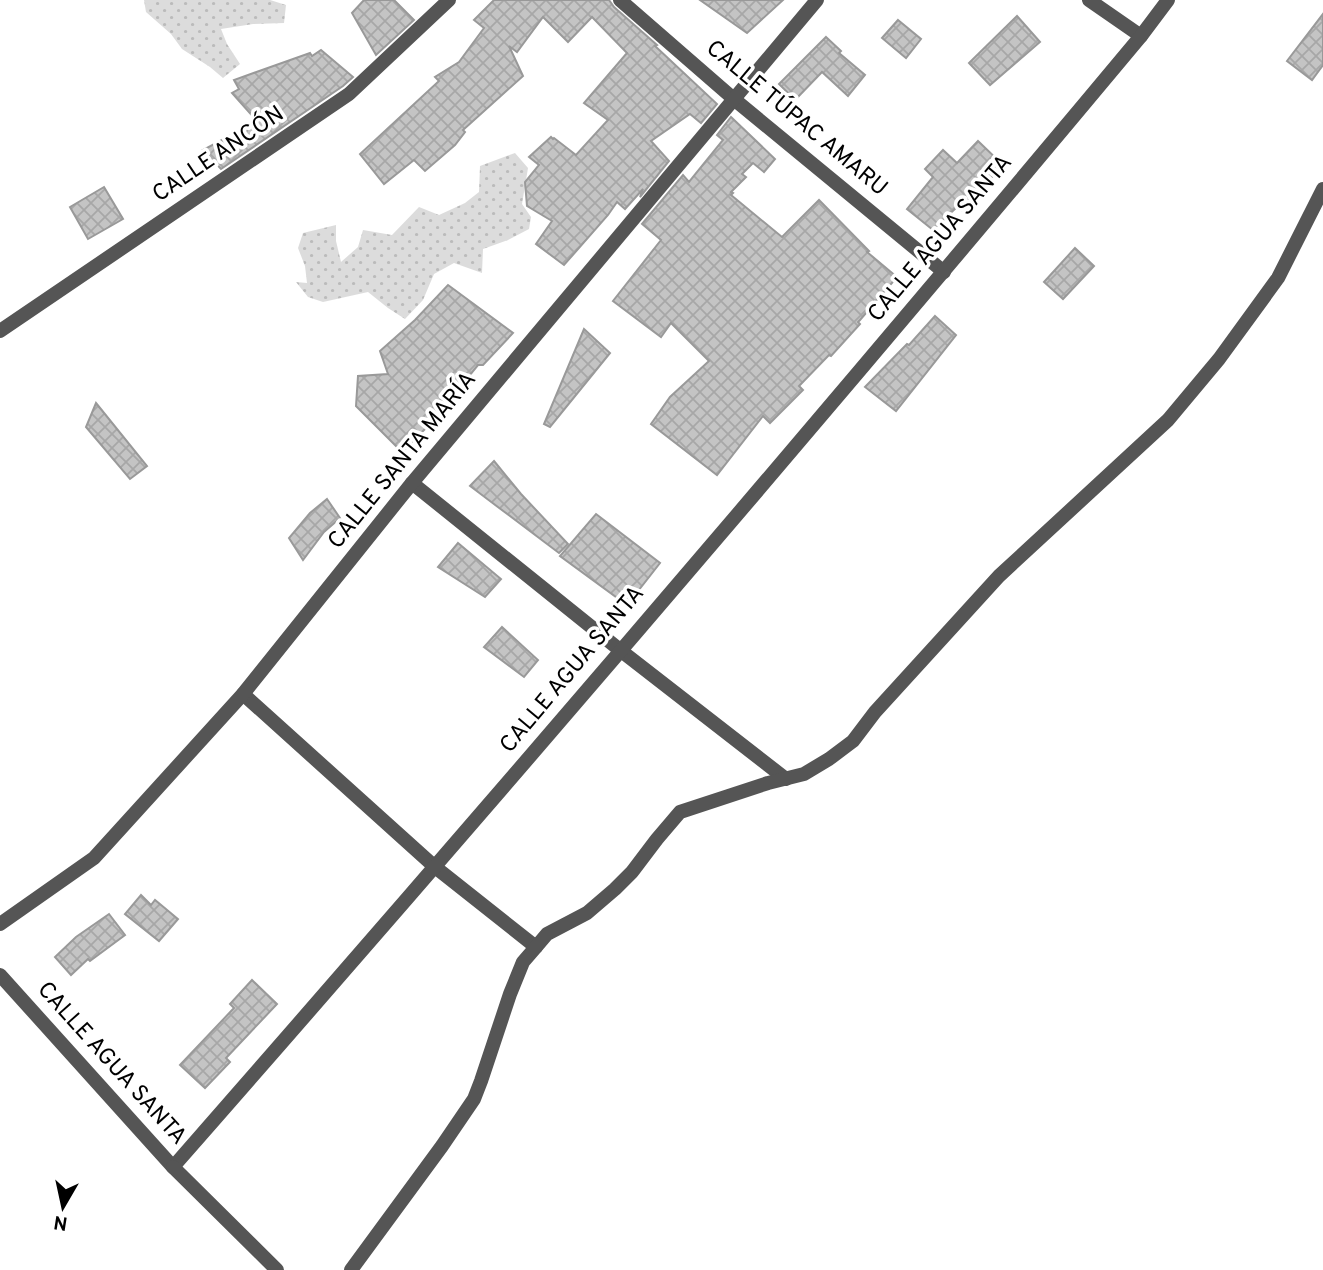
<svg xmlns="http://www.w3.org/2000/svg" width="1323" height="1270" viewBox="0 0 1323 1270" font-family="Overpass,sans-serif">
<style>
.grass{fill:url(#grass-dots)}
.building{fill:url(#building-cross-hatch);stroke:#999;stroke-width:2}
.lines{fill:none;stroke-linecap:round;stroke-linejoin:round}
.street{stroke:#555;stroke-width:14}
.labels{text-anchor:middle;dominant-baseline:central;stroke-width:7;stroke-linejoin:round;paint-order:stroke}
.street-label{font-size:23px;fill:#000;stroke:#fff}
</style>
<defs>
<pattern id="grass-dots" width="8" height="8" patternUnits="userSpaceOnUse" patternTransform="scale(1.75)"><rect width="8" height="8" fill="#dcdcdc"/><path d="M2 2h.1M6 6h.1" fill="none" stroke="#bbb" stroke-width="1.8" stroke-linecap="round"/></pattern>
<pattern id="building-cross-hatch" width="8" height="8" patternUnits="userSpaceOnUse" patternTransform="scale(1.75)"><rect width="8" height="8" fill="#c4c4c4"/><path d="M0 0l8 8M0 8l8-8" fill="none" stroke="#a7a7a7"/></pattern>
</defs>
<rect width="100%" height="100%" fill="#fff"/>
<g class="grass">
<polygon points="144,0 270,0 286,5 284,23 253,24 221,29 227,44 240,64 223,78 210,67 182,49 171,34 146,12"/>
<polygon points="515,153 528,168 522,204 531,217 529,229 508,240 483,249 482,273 454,263 434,274 423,300 405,319 388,308 368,292 323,302 308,297 296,282 307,283 305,266 298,248 303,233 336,225 336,241 341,262 358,247 363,230 392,235 419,207 439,215 465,203 479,192 480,166"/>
</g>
<g class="building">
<polygon points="364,0 394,0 414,20 376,55 352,13"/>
<polygon points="494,0 609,0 614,7 657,45 655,46 717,104 701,123 690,114 651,141 669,161 640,197 643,189 625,209 617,202 608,215 564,265 536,244 552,221 527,206 525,182 539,165 529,157 551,137 553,139 554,138 576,155 608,120 584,103 627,53 592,17 568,42 543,17 517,52 509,46 523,76 463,130 465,132 455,145 425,171 414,160 384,184 360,154 439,81 435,77 459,62 484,28 474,20"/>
<polygon points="700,0 783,0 747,33"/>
<polygon points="1323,14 1323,65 1312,80 1287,61"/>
<polygon points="1017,16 1040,42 990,85 969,63"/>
<polygon points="898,20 921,39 906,58 882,38"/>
<polygon points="826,37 841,51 839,53 865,75 848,96 822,72 795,100 779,84"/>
<polygon points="321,50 353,77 343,86 221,169 203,150 257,121 232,93 239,89 234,80 310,53 312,56"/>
<polygon points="731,117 775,159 764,172 753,163 742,174 746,177 731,192 733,193 731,195 782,237 819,200 869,251 867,252 897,277 860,320 858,322 860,324 831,356 829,355 799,386 803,390 770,423 763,416 717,475 651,424 670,397 709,361 671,323 661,337 613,301 661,240 642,224 683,175 689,182 723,140 717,135"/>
<polygon points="978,141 1003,165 962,210 958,206 933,230 907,209 933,177 925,169 943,150 957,163"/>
<polygon points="104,187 123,219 88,239 70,207"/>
<polygon points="1075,248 1094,266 1063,299 1044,282"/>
<polygon points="448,285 513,333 483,365 478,365 430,424 402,452 356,406 358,376 388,374 380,351 415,320"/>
<polygon points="935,316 956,335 896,411 865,387 907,344 909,345"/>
<polygon points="584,329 610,353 550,427 544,424"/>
<polygon points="96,403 147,466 130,479 86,427"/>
<polygon points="494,461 521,494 568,544 559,553 470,486"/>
<polygon points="327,499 340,518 324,532 303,560 289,538 310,513"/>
<polygon points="596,514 660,563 627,605 560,556"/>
<polygon points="458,543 501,579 485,597 438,567"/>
<polygon points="502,627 538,660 524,677 484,647"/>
<polygon points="141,895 151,905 155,900 178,919 159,941 125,914"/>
<polygon points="109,914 125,935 90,961 88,959 71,975 55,957 76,937"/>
<polygon points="252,980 277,1004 226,1058 230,1062 205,1088 180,1065 234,1008 230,1004"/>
</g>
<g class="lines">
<g class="street">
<polyline points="620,0 735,100 944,272"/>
<polyline points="1089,0 1141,36"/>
<polyline points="0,331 349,94 449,0"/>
<polyline points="412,483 620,650 786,779"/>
<polyline points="243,694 435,867 536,947"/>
<polyline points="0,924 94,858 243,694 412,483 817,0"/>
<path d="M 0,975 L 173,1167 C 500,794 823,417 1141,36 L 1168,0"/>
<polyline points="173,1167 277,1270"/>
<polyline points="351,1270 442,1146 474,1099 481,1081 510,994 523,962 536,947 547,934 587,913 615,889 632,872 657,839 680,812 768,783 804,774 829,759 853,741 875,712 999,576 1168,420 1219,359 1278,278 1323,189"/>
</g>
</g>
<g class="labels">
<g class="street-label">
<text transform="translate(796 119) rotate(40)">CALLE TÚPAC AMARU</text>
<text transform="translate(219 155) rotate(-34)">CALLE ANCÓN</text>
<text transform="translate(941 239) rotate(-50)">CALLE AGUA SANTA</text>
<text transform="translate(403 461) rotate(-51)">CALLE SANTA MARÍA</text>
<text transform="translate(573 670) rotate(-50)">CALLE AGUA SANTA</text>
<text transform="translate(111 1064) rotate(48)">CALLE AGUA SANTA</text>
</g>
</g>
<g transform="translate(63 1207) rotate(189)" stroke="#ffffff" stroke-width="5" paint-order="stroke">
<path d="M0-5L12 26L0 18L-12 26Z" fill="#000000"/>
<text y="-10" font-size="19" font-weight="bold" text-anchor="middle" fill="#000000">N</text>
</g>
</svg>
